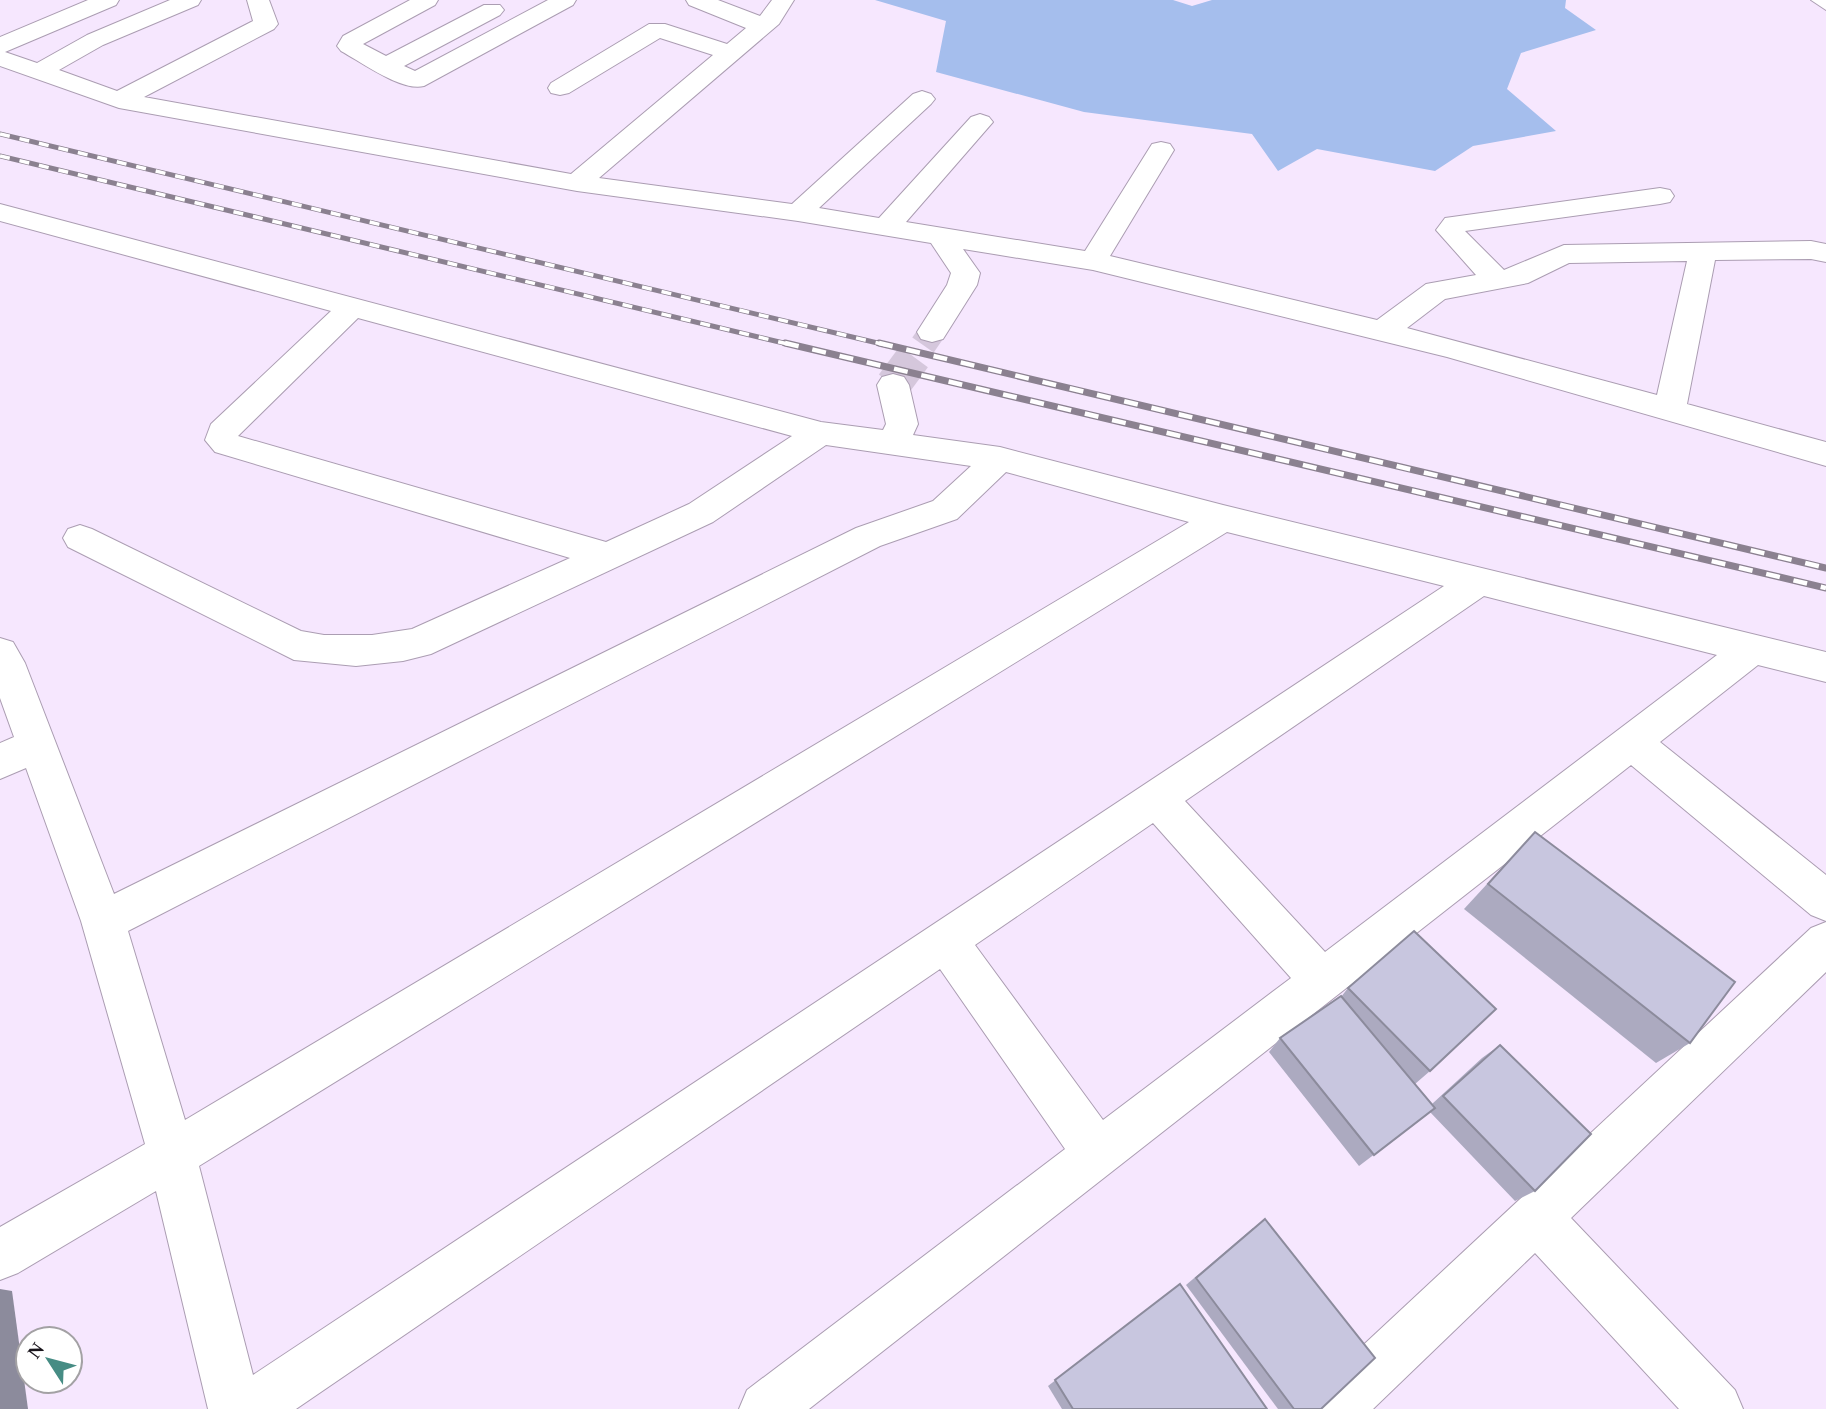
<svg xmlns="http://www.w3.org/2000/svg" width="1826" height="1409" viewBox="0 0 1826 1409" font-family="'Times New Roman',serif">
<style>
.water{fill:#a5beed}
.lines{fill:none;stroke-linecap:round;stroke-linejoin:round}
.minor-tunnel-far1{stroke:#d5c7dc;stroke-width:26;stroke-dasharray:26 13;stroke-linecap:butt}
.minor-tunnel{stroke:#d5c7dc;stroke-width:35;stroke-dasharray:35 18;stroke-linecap:butt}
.service-casing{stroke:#ab9db2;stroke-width:2}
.minor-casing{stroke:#ab9db2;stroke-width:2}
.service{fill:#fff;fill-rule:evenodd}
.minor{fill:#fff;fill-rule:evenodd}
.rail-far1-casing{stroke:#8b8190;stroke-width:5}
.rail-casing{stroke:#8b8190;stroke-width:7}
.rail-far1{stroke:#fff;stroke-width:3.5;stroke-dasharray:10;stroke-linecap:butt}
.rail{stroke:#fff;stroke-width:4.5;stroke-dasharray:14;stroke-linecap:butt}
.wall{fill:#acaac0}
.shaded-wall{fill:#8c8b9c}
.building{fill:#c8c6df;stroke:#8c8b9c;stroke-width:2}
</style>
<rect width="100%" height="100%" fill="#f6e7fe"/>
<polygon class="water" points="875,0 1173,0 1192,6 1212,0 1566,0 1565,8 1596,30 1521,53 1507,89 1556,131 1473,146 1435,171 1317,149 1278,171 1252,134 1084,112 936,72 946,21"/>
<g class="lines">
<polyline class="minor-tunnel-far1" points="923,345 932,332"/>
<polyline class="minor-tunnel" points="893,385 924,343"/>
<g class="service-casing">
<polygon id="service" points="1811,0 1826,0 1826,10"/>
</g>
<g class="minor-casing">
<g id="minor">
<path d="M 88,0 L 119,0 L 116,5 L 5,52 L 37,63 L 87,35 L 170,0 L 201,0 L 198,5 L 103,45 L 59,70 L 117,91 L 253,21 L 247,0 L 269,0 L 278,24 L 274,29 L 144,97 L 571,174 L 713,55 L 660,38 L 569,93 L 560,95 L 551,93 L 548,88 L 551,83 L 649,24 L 665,24 L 727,44 L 746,28 L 689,5 L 686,0 L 718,0 L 760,16 L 772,0 L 794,0 L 779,24 L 599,178 L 792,204 L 913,94 L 922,91 L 931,94 L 935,99 L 931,104 L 819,208 L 879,218 L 971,117 L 980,114 L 989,117 L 993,122 L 906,222 L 1085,251 L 1152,144 L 1161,142 L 1170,144 L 1174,150 L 1110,256 L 1377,320 L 1426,284 L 1476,275 L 1436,230 L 1445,218 L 1660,188 L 1670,190 L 1674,196 L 1670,202 L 1660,204 L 1465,231 L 1504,270 L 1564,245 L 1811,241 L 1826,244 L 1826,262 L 1811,259 L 1715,260 L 1687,404 L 1826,442 L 1826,466 L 1447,357 L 1093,270 L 963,249 L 980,273 L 977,285 L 943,339 L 932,342 L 921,339 L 917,332 L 947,285 L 951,273 L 931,243 L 798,221 L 577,191 L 119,108 L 0,66 L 0,37 ZM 1687,261 L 1657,395 L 1407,328 L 1445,299 L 1528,283 L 1569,263 Z"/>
<path d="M 410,0 L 438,0 L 435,5 L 363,44 L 386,56 L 484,5 L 500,5 L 504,10 L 500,15 L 404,66 L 415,71 L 548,0 L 576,0 L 573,5 L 424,86 C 402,92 361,62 341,51 L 337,46 L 343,36 Z"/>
<path d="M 0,204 L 821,422 L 883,430 L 886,424 L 877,385 L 882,377 L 893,374 L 904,377 L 909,385 L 918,424 L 913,435 L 1000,447 L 1223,505 L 1826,652 L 1826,682 L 1758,665 L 1660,742 L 1826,875 L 1826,921 L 1811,915 L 1631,765 L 809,1409 L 739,1409 L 747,1390 L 1065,1149 L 940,969 L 296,1409 L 208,1409 L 156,1191 L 18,1273 L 0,1280 L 0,1227 L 145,1144 L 81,921 L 26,768 L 0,779 L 0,743 L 14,737 L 0,698 L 0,638 L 13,642 L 25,663 L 114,894 L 856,528 L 933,501 L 971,466 L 826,445 L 713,522 L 431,654 L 403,661 L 356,666 L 294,660 L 68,547 L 63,538 L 68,529 L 80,525 L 92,529 L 301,631 L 324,635 L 372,635 L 412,629 L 570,558 L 215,452 L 205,440 L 211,424 L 331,311 L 0,221 ZM 358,318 L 792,436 L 689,504 L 606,542 L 238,436 ZM 1006,472 L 1189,522 L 185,1120 L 128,931 L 880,546 L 957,519 ZM 1227,532 L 1444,586 L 253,1375 L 199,1166 ZM 1484,596 L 1717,655 L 1325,952 L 1185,801 ZM 1153,823 L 1291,978 L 1103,1120 L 975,945 Z"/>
<polygon points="1826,922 1826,972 1571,1218 1735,1390 1743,1409 1679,1409 1535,1253 1373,1409 1307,1409 1315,1390 1811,928"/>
</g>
</g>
<use href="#service" class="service"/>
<use href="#minor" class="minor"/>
<g class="rail-far1-casing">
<g id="rail-far1">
<polyline points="0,134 886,345"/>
<polyline points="0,156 792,345"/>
</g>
</g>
<g class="rail-casing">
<g id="rail">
<polyline points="785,343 1826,588"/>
<polyline points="879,343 1826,568"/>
</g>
</g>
<use href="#rail-far1" class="rail-far1"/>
<use href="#rail" class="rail"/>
</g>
<g class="wall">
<polygon points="1535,832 1690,1043 1656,1063 1464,909"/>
<polygon points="1348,988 1430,1071 1415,1084 1432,1104 1482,1058 1500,1045 1535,1191 1515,1201 1430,1112 1359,1166 1269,1052 1280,1038 1341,997"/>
<polygon points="1253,1228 1321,1409 1278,1409 1186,1285"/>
<polygon points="1180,1284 1267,1409 1062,1409 1048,1386"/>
</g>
<polygon class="shaded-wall" points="0,1289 12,1291 28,1409 0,1409"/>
<g class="building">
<polygon points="1535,832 1735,982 1690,1043 1488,884"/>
<polygon points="1414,931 1496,1009 1430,1071 1348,988"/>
<polygon points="1341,996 1435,1108 1374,1155 1280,1038"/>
<polygon points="1500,1045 1591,1134 1535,1191 1443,1096"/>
<polygon points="1265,1219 1375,1358 1321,1409 1294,1409 1196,1278"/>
<polygon points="1180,1284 1267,1409 1073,1409 1055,1380"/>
</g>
<g transform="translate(49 1360) rotate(306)"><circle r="33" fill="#ffffff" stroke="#a3a1a4" stroke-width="2"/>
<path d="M0-5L12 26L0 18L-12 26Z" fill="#468c84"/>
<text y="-10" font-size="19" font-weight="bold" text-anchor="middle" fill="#19141b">N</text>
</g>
</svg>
